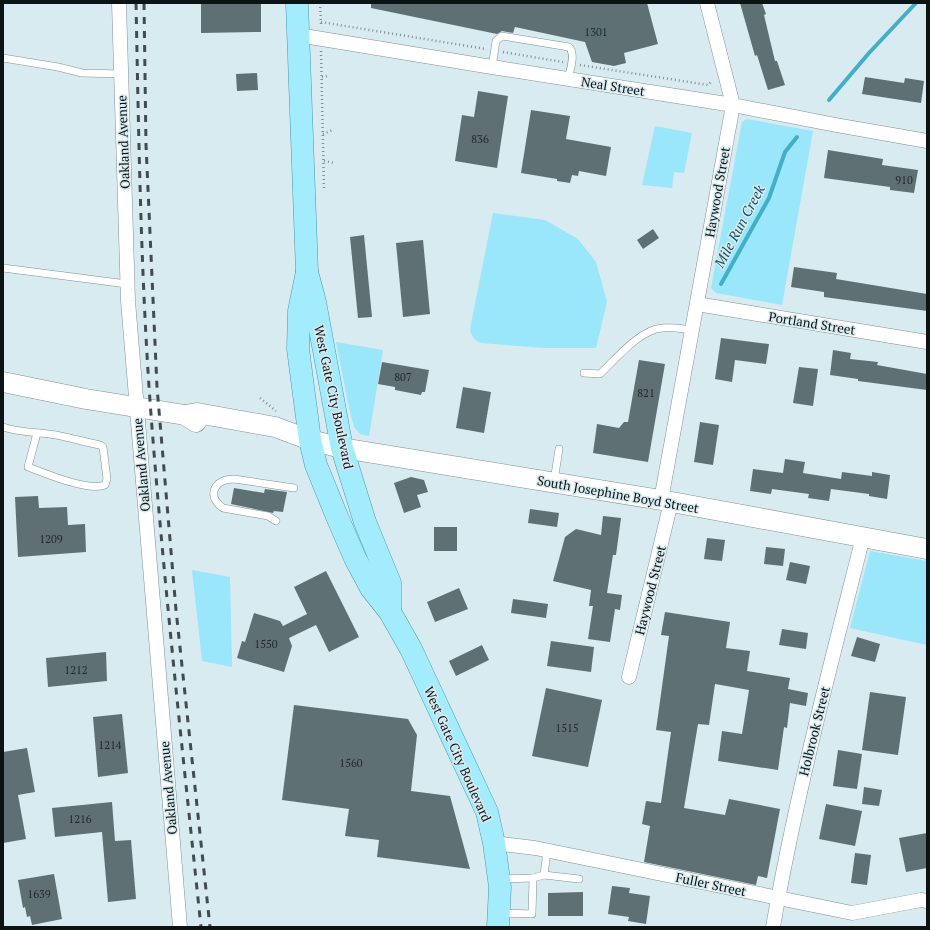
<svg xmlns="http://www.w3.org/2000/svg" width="930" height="930" viewBox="0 0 930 930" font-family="'PT Serif',serif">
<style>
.green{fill:#9ae6fa}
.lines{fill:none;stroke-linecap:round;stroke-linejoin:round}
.stream{stroke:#42aec8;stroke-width:4}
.building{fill:#5f7075}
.service-casing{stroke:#7e9096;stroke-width:8}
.minor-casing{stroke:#7e9096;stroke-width:15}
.secondary-casing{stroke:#7e9096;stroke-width:21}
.primary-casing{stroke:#4698ac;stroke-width:23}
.path{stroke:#818f93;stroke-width:2.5;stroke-dasharray:1 3;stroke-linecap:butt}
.service{stroke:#fff;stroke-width:7}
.minor{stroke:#fff;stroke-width:14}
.secondary{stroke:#fff;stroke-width:20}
.primary{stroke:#a3ecfe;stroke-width:22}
.rail{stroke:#424c50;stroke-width:3;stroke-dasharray:7 7;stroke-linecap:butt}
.labels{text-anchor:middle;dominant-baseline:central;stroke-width:3;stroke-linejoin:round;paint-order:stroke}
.number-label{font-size:11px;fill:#212a2d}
.street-label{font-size:13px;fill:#0c1315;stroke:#d8ebf1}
.water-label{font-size:14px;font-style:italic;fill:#15515f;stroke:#d8ebf1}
</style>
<rect width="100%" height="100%" fill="#d8ebf1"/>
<g class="green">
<polygon points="747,119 813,131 782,305 716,293 711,288 742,122"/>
<polygon points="655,126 692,133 684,173 674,172 672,188 642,185"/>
<path d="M 493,213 L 545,220 L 578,239 L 596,262 L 607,302 L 596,348 L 544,348 L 481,343 C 475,341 471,336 470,329 Z"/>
<polygon points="336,342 383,350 369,436 360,434 354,427 349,408"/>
<polygon points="870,551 927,561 927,645 850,628"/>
<polygon points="192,570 230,577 232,667 202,661"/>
</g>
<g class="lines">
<g class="stream">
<polyline points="829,100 869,53 916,3"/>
<polyline points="721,284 769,198 785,152 797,137"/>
</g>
</g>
<g class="building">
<polygon points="201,3 261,3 261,32 201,33"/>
<polygon points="371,3 647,3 658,44 624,53 626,63 614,66 592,62 585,42 515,27 513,33 502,31 497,34 371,8"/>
<polygon points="740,3 762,3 766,14 764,15 775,61 777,61 785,85 768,90 757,55 755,56"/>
<polygon points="257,73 258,90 237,91 236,74"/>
<polygon points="865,77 904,83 905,78 924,81 921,103 862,94"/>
<polygon points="478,91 508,96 497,168 455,161 462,115 474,117"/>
<polygon points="531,110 570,116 566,139 611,147 606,176 579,171 578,176 572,175 570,183 557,181 557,179 521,173"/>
<polygon points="828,150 883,159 882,165 918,170 914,193 890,190 890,187 824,178"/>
<polygon points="653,229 659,238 643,249 637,240"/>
<polygon points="364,235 372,317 358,318 350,237"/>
<polygon points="423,240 430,314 403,317 396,243"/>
<polygon points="794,267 837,273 836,279 927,294 927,311 824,297 824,292 791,287"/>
<polygon points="721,338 769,344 766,364 735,360 732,382 715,379"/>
<polygon points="833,350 851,353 850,359 878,362 877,365 927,374 927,390 858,381 858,379 830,375"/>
<polygon points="639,360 665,364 648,462 593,453 597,424 619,428 624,422 628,422"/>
<polygon points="382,362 429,370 425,392 422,392 421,395 395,390 395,387 378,384"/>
<polygon points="799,367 818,369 813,406 793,403"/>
<polygon points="463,387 491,392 484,433 456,428"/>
<polygon points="700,422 719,425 713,465 694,462"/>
<polygon points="785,459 805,462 803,473 841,479 842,472 872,476 872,472 890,475 887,499 869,496 869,494 831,489 829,501 808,498 809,494 772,489 771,494 750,491 753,469 783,473"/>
<polygon points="411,477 424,480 428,492 417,495 421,507 404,513 394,483"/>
<polygon points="234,488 264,493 265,489 287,492 283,512 274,511 273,513 231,504"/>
<polygon points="38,496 39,508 67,507 68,525 85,524 86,552 18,557 15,497"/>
<polygon points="530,509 559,513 557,527 528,523"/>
<polygon points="603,516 621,518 616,555 613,555 607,593 622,595 620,610 615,609 610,642 588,639 593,606 589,606 591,590 553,581 565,537 576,529 601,535"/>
<rect x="434" y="527" width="23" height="24"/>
<polygon points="707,538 725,540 722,561 704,559"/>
<polygon points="766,547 785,549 783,566 764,564"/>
<polygon points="790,562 810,566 806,584 786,580"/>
<polygon points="326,571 359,637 329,652 316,625 289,638 292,646 284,672 237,658 242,641 245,642 254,613 280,621 283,626 307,614 294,587"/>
<polygon points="459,588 468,609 435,622 427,602"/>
<polygon points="513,599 548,604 546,618 511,613"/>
<polygon points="665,612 730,622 726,648 750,651 747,671 790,678 788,689 808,693 806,706 790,703 787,728 784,727 778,770 718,761 722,731 742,734 749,690 715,684 709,725 698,724 684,808 725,815 729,799 780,809 767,878 758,876 756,885 644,862 650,826 642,824 646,801 661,803 671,732 656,730 669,636 661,635"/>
<polygon points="782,629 808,633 806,649 779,645"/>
<polygon points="857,637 880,644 875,662 851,656"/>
<polygon points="551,641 594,647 591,672 547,666"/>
<polygon points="482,645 489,660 456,676 449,661"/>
<polygon points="106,652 107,681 48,687 46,658"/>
<polygon points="546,688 602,700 588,767 532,756"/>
<polygon points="870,692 906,697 898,755 862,750"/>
<polygon points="294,705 408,719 417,735 411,791 450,796 470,869 377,857 379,840 345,836 349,809 282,800"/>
<polygon points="122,714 128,773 98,777 93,717"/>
<polygon points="27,748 35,792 18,795 26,839 3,843 3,752"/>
<polygon points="838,750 862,754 857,789 833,786"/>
<polygon points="864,787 882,790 879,806 862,804"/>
<polygon points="112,802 115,841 131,840 136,899 108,902 102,832 55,837 52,808"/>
<polygon points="826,804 862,811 855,846 819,839"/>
<polygon points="927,833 927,868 906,872 899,838"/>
<polygon points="855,853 871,855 867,885 851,883"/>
<polygon points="54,874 62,919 32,925 30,916 27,917 25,907 23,908 18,880"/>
<polygon points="612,886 630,888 629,893 650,896 646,924 628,921 629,917 608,914"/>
<polygon points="583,892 583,916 548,916 548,893"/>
</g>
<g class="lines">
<g class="service-casing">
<g id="service">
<polyline points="3,58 58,67 82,73 121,74"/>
<path d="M 492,67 L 496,41 L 502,36 L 569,47 C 576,54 570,70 568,79"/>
<polyline points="3,268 127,284"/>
<path d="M 584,373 L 600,374 C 616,359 639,330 662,328 C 672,327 683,329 693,330"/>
<path d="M 3,427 C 20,433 39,432 56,435 C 71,438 85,442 100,445 L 103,447 L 107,479 L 105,485 C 88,492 45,473 28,467 L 37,433"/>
<polyline points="554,481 559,449"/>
<path d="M 276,521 L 268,516 L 223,508 C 206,496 214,479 234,479 L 294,488"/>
<polyline points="544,875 579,879"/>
<polyline points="501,879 533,878"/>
<polyline points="501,913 532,914 533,878 544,875 547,851"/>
</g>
</g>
<g class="minor-casing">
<g id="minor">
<polyline points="119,3 128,301 180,927"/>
<polyline points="298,35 492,67 733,105 836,125 927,141"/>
<polyline points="697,304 927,342"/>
<polyline points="661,500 733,105 707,3"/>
<polyline points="629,677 671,502"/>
<polyline points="494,843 535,848 852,913 921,900 927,901"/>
<path d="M 773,927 C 796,795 830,667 863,537"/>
</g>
</g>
<g class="secondary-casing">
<g id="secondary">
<polyline points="3,382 86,399 185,415 196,422"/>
<polyline points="185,415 197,413 275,427 310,440 342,448 661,500 927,549"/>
</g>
</g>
<g class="primary-casing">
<g id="primary">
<polyline points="297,3 307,272 315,302 342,448 365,522 390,583 390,612"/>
<polyline points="307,272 299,311 298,349 310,440 316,465 338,519 355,558 371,588 390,612 411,649 487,812 494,843 500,887 498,927"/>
</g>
</g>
<g class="path">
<polyline points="320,3 321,24"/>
<polyline points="3,9 4,9"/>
<polyline points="321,22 486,49"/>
<polyline points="321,51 324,190"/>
<polyline points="503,52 563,62"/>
<polyline points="580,65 708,85 711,82"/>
<polyline points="322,77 328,76"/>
<polyline points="323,134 333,130"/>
<polyline points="324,161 335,163"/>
<polyline points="260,398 276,411"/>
</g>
<use href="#service" class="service"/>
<use href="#minor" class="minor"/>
<use href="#secondary" class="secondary"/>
<use href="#primary" class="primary"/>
<g class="rail">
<path d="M 136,3 C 139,149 141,295 153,440 C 166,603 184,765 201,927"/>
<polyline points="144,3 146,145 157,387 176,610 210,927"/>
</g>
</g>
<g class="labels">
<g class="number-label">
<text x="596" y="32">1301</text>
<text x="480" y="139">836</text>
<text x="904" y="180">910</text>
<text x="403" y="377">807</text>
<text x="646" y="393">821</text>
<text x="51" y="539">1209</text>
<text x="266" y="644">1550</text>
<text x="76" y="670">1212</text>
<text x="567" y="728">1515</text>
<text x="110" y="745">1214</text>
<text x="351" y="763">1560</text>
<text x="80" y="819">1216</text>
<text x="39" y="894">1639</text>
</g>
<g class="street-label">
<text transform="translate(613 86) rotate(9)">Neal Street</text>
<text transform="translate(123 142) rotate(-92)">Oakland Avenue</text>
<text transform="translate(717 192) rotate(-80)">Haywood Street</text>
<text transform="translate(812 323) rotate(9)">Portland Street</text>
<text transform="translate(334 397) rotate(78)">West Gate City Boulevard</text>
<text transform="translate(141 465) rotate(-95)">Oakland Avenue</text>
<text transform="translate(618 494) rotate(10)">South Josephine Boyd Street</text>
<text transform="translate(650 590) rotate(-76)">Haywood Street</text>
<text transform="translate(814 731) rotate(-76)">Holbrook Street</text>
<text transform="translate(458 754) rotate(66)">West Gate City Boulevard</text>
<text transform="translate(168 788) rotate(-95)">Oakland Avenue</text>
<text transform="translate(711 884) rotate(12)">Fuller Street</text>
</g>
<g class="water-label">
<text transform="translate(739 226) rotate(-62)">Mile Run Creek</text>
</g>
</g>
<rect width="930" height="930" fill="none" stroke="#0c1315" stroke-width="8"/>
</svg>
